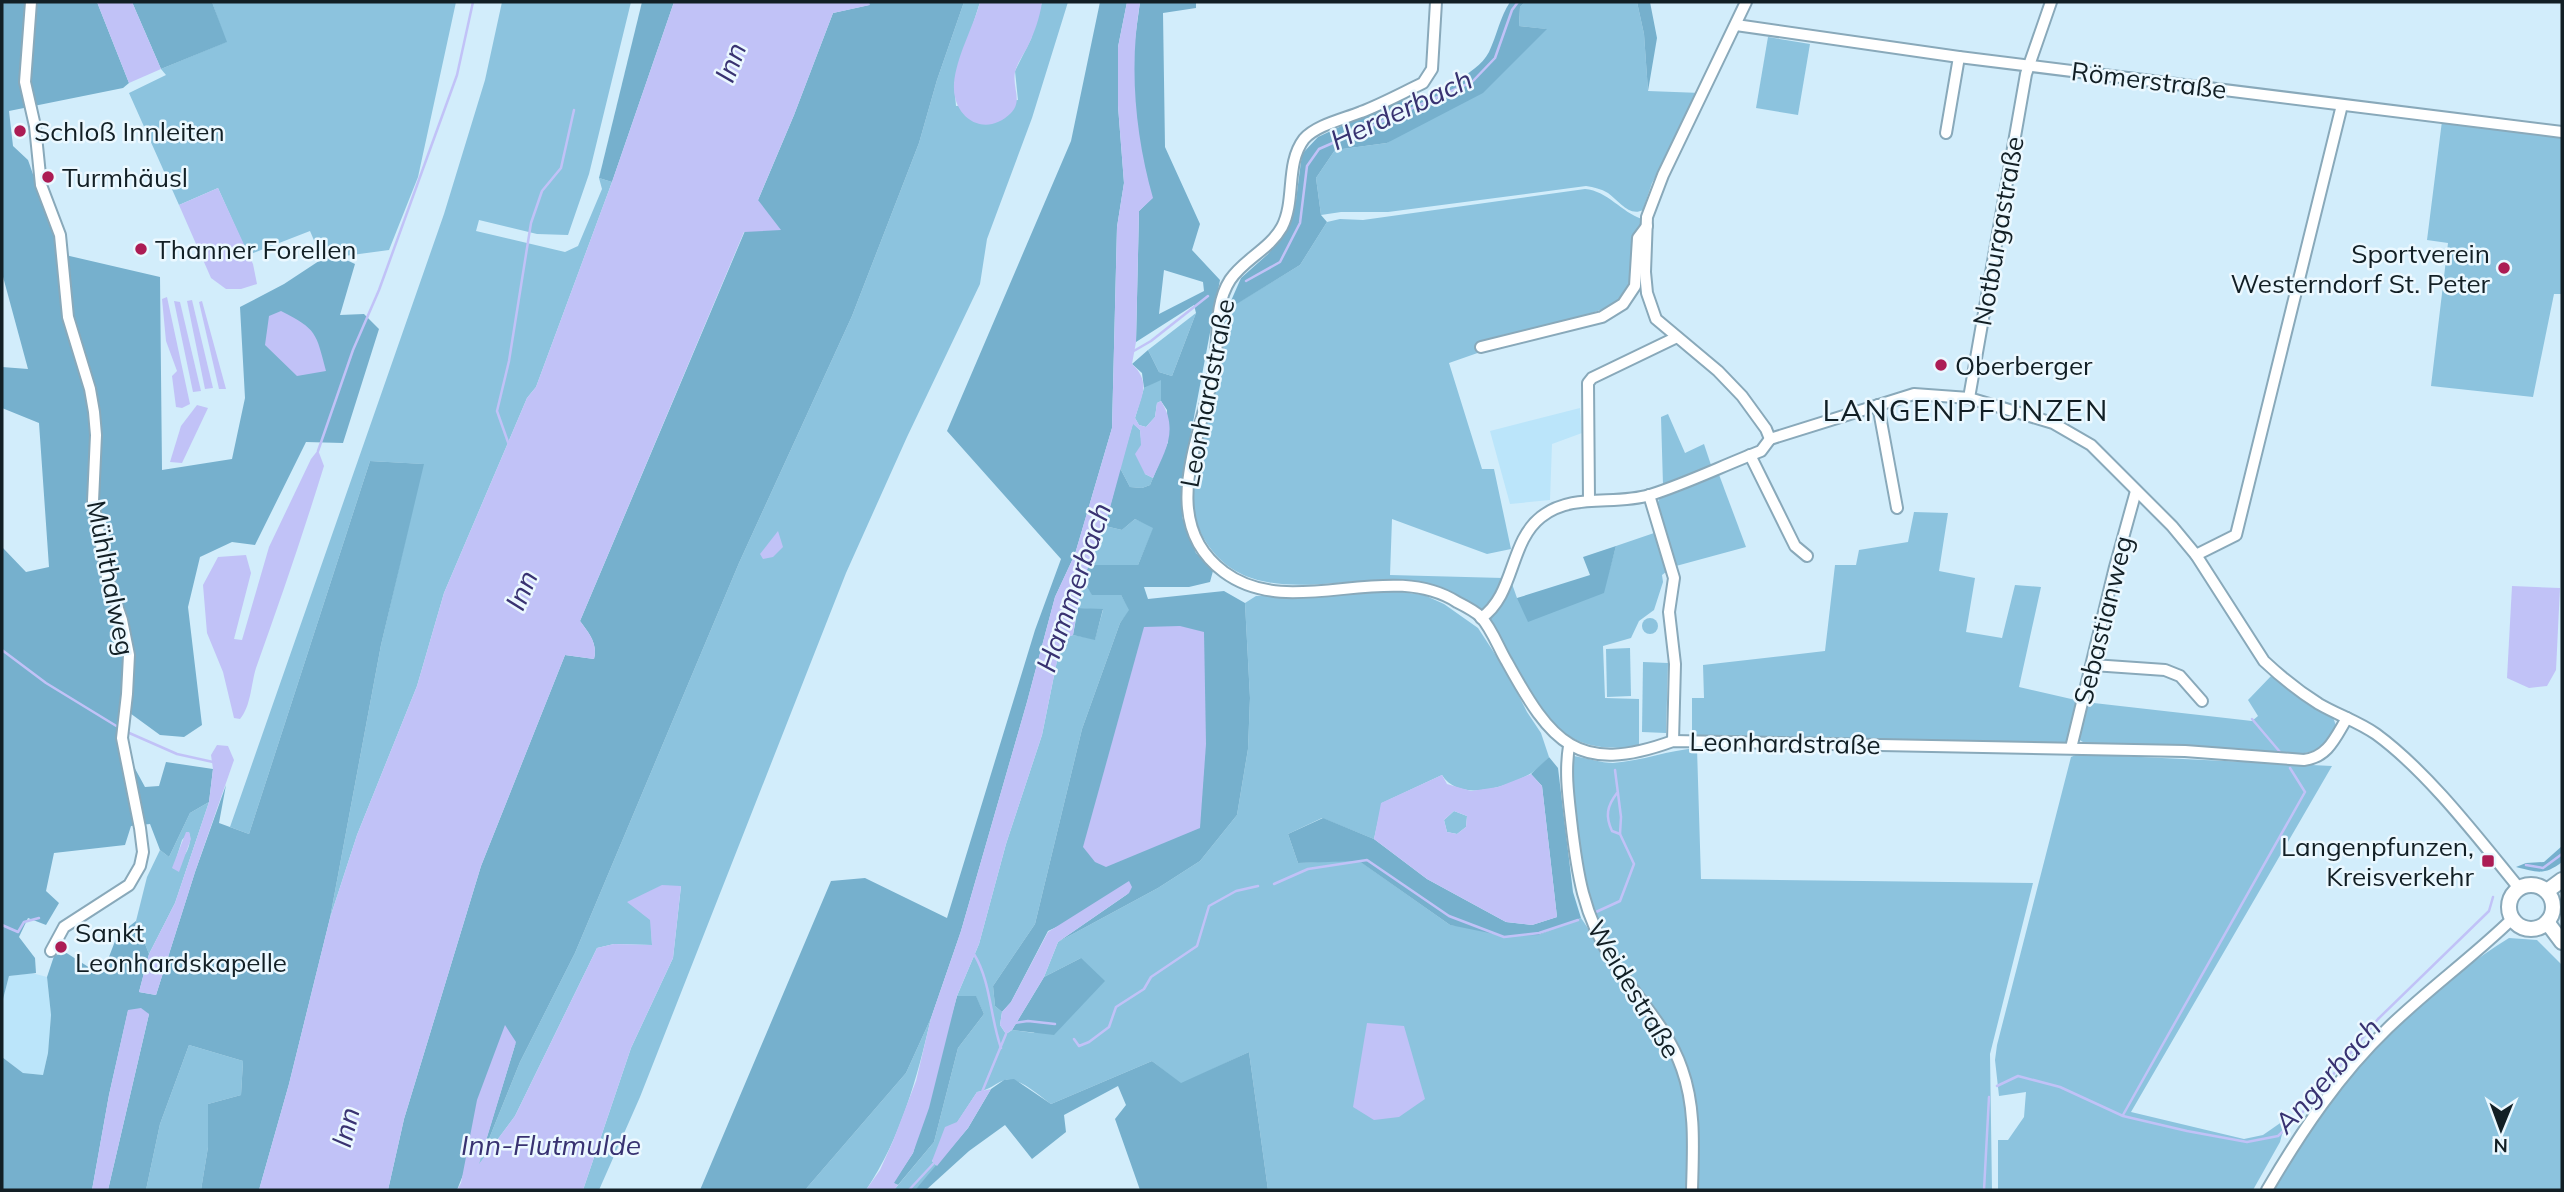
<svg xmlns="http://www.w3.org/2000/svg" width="2564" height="1192" viewBox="0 0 2564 1192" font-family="Mulish,sans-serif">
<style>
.built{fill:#bbe5fa}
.green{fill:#8cc3de;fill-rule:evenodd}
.forest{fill:#76b0cd;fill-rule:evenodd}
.water{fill:#c1c2f7;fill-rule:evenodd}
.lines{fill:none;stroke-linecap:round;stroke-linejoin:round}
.stream{stroke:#c1c2f7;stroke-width:2.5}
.minor-casing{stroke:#89a9ba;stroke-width:14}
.major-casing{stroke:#89a9ba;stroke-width:18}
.minor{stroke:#fff;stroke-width:10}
.major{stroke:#fff;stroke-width:14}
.poi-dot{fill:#ac1c54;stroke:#ebf8ff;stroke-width:2.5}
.labels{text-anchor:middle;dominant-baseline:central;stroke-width:5;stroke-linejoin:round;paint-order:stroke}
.street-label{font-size:26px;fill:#121f25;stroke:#ebf8ff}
.poi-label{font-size:26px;fill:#121f25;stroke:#ebf8ff;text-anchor:start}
.water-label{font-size:28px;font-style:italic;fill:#383271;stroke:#ebf8ff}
.quarter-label{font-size:30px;letter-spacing:2px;fill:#121f25;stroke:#ebf8ff}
</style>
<rect width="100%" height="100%" fill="#d2edfb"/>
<g class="built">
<polygon points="1580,408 1582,433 1552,444 1550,500 1510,504 1490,431"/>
<polygon points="32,973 47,977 51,1015 48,1053 43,1075 23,1073 2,1057 2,1003 9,976"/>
</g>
<g class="green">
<polygon points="212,2 456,2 418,177 389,250 322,259 310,231 248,255 218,188 179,205 129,93 166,75 161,69 226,42"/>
<polygon points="502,2 631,2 589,174 568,235 537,234 479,220 476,231 565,252 578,246 602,189 599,178 612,182 536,387 527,398 444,593 417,686 357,835 330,918 381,645 423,464 370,461 249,834 230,827 444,214 485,80"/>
<polygon points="964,2 980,2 954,84 956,106 1018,100 1015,71 1031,39 1042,2 1068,2 1032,118 987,239 980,284 907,437 846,573 640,1097 599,1190 583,1190 631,1048 673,958 681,886 628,902 651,920 652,945 614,944 597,948 515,1116 478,1166 520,1062 575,953 739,563 852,316 919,143 937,80"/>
<path d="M 1525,2 L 1637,2 L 1644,34 L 1648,91 L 1701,93 L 1652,183 L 1643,210 C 1629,217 1619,201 1608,193 C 1601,189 1594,187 1586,186 L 1388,212 L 1341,212 L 1321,215 L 1316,178 L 1335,150 L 1387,143 L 1546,29 L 1519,26 L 1520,7 Z"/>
<polygon points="1768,37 1810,44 1798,115 1756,108"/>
<polygon points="2442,121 2562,134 2562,294 2554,294 2533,397 2431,386 2448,243 2427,240"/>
<path d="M 1585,189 C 1608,191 1621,212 1642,219 L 1634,287 L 1626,301 L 1449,363 L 1482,469 L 1494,469 L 1511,549 L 1487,554 L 1392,519 L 1390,575 L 1503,578 L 1492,600 L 1480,612 C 1461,598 1438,584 1414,581 C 1346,572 1251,613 1206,542 C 1198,529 1191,513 1191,497 C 1191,463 1206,427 1214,394 C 1220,366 1223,338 1226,310 L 1300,265 L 1327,222 L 1340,219 L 1363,220 Z"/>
<polygon points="1196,313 1172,376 1159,372 1148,350"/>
<polygon points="1161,379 1161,401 1157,403 1155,417 1146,427 1139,425 1135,418 1144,388"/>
<polygon points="1668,414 1685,453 1704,444 1711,465 1663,485 1661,417"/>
<polygon points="1133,423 1140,430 1145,474 1153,478 1150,485 1142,488 1130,487 1120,468"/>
<polygon points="1718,472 1746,547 1676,566 1656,507 1660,497"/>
<polygon points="1914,512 1948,513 1939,571 1975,578 1966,632 2002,638 2015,585 2041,587 2019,687 2080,701 2070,739 2064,744 1692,738 1692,698 1704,698 1703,665 1825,651 1835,565 1856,565 1859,550 1908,542"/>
<polygon points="1135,519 1154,527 1138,565 1088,565 1105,526 1122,530"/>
<path d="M 1657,532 L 1667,568 L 1666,572 L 1662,575 L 1663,582 L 1654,610 L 1639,621 L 1631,638 L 1603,646 L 1605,698 L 1639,699 L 1639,748 C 1596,749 1571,747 1543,712 C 1538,706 1531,699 1526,691 C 1521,682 1518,671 1514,662 C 1507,649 1491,633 1491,619 C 1491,607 1504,592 1511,581 L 1517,598 L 1603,593 L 1616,546 Z"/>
<path d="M 1081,585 L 1087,587 L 1093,595 L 1121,595 L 1130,610 L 1120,623 L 1082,729 L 1035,924 L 993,986 L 995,1006 L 1002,1012 L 1000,1025 L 1006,1034 L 1012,1030 L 1034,1033 L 1081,958 L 1044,977 L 1058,942 L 1158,888 L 1200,861 L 1237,815 L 1248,749 L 1250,698 L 1245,603 L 1256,596 L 1319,595 L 1387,590 L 1424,595 L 1444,604 L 1478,628 L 1508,674 L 1527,712 L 1541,733 L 1549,757 C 1543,763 1536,771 1528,775 C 1504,788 1459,802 1442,775 L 1382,803 L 1374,839 L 1322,818 L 1288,834 L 1298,863 L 1358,860 L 1450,925 L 1539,935 L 1581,918 L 1669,1048 L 1687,1099 L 1688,1190 L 1268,1190 L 1249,1052 L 1181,1084 L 1152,1061 L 1051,1104 C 1039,1096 1017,1074 1002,1081 C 992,1086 988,1090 977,1092 L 932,1161 L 937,1166 L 915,1190 L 894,1190 L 934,1142 L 958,1048 L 984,1014 L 976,997 L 957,996 L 979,944 L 1006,844 L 1042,735 L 1058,656 L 1066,637 L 1073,635 L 1095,639 L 1103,610 L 1078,608 Z"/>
<circle cx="1650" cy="626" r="8"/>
<polygon points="1630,648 1631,696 1607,697 1606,649"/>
<polygon points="1643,662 1668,663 1666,733 1642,732"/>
<path d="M 2273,674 L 2313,705 L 2333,717 L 2336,726 C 2324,748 2317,752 2293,755 L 2088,745 L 2078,739 L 2085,702 L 2252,721 L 2258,716 L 2248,700 Z"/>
<path d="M 1697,748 L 1701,879 L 2033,883 L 1990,1054 L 1992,1190 L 1695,1190 L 1695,1108 L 1690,1077 L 1681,1055 L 1600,935 L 1583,870 L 1572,777 L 1574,756 C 1587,758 1601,763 1613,763 C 1642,761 1669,750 1697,748 Z"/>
<polygon points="2078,754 2332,766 2131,1112 2244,1139 2263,1135 2286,1119 2280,1142 2253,1190 1998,1190 1998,1140 2008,1140 2024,1117 2026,1092 1999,1096 1995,1060 1997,1045 2071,757"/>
<path d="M 209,802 L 175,903 L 149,954 L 136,921 L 147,877 L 160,850 L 169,857 L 190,813 ZM 189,832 C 193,848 183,858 173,869 L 182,840 Z"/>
<polygon points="1454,811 1467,816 1466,827 1457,834 1447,832 1444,820"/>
<path d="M 2509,938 L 2537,940 L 2562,965 L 2562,1190 L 2271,1190 C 2287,1166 2301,1141 2317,1117 C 2363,1052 2442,979 2509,938 Z"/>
<path d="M 931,1018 C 917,1078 901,1138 866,1190 L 805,1190 L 906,1073 Z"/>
<polygon points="189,1045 243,1061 241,1095 208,1104 208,1147 201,1190 146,1190 160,1124"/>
</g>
<g class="forest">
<polygon points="2,2 97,2 129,83 123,88 9,111 13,146 28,160 61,254 160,277 162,470 232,459 245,398 240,307 284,284 322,259 338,256 355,264 340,315 364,314 379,329 343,443 306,442 255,545 232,542 200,557 188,607 202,725 184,737 160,735 123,708 126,752 145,787 159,786 166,762 213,769 209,802 190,813 169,857 160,850 150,824 131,826 125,845 54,853 46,891 59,903 46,925 28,918 19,937 35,958 36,973 9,976 2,1003 2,547 26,572 49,567 39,423 2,408 2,367 28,369 2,273"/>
<polygon points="132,2 212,2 227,42 161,69"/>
<polygon points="642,2 674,2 612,182 599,178"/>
<path d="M 869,2 L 964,2 L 937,80 L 919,143 L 852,316 L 739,563 L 575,953 L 520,1062 L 478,1166 L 516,1042 L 457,1190 L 388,1190 L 404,1119 L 481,866 L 565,655 L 594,659 C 598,644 589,633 580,621 L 794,115 L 833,13 L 869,5 Z"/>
<polygon points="1100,2 1127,2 1118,47 1118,106 1124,183 1117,227 1112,428 1075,554 1055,597 1027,702 961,931 931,1018 906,1073 805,1190 700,1190 831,881 865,878 947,918 1035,630 1061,559 947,431 1071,141"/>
<path d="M 1140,2 L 1196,2 L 1196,8 L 1163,13 L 1165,147 L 1200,224 L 1192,250 L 1220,280 L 1183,475 L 1182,517 L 1196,553 L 1213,571 L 1210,582 L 1189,587 L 1144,587 L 1148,599 L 1224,591 L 1245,603 L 1250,698 L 1248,749 L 1237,815 L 1200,861 L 1158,888 L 1058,942 L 1129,893 L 1048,931 L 1011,1002 L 1002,1012 L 995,1006 L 993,986 L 1035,924 L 1082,729 L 1120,623 L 1129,610 L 1121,595 L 1092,595 L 1087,587 L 1081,585 L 1088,565 L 1138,565 L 1153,528 L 1135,519 L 1122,530 L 1105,526 L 1120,468 L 1130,487 L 1142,488 L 1150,485 L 1168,442 L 1167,410 L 1161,401 L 1161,380 L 1144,388 L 1142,373 L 1132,364 L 1148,350 L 1159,372 L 1172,376 L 1196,313 L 1194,305 L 1136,342 L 1139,211 L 1152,198 C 1140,152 1130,99 1134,51 C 1135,35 1138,18 1140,2 ZM 1164,270 L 1203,282 L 1204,291 L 1159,314 Z"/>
<path d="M 1510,2 L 1525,2 L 1520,7 L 1519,26 L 1547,29 L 1483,93 L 1387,143 L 1335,150 L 1316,178 L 1321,215 L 1327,222 L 1300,265 L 1227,310 L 1241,278 L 1268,254 L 1287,230 L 1296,200 L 1302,154 L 1318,137 L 1399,99 L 1407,104 C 1432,91 1476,77 1489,52 C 1497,35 1500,17 1510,2 Z"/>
<polygon points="1637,2 1650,2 1657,38 1648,91 1644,34"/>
<polygon points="370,461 424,464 381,645 330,918 289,1084 259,1190 201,1190 208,1147 208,1104 241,1095 243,1061 189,1045 160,1124 146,1190 108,1190 149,1014 128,1011 109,1095 92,1190 2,1190 2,1057 23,1073 43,1075 48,1053 51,1015 47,977 54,956 65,952 90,968 107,962 117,936 136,921 149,954 139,992 156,995 195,872 226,785 219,823 249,834"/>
<polygon points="1616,546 1604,593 1528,622 1517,598 1590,575 1583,557"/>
<polygon points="1078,608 1103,609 1095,640 1073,635"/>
<polygon points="1549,757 1558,768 1573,892 1581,918 1539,935 1504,936 1450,925 1359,861 1298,863 1288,834 1323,818 1374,839 1427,879 1506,922 1532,925 1557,917 1542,786 1531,774"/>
<path d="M 2562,846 L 2562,862 C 2544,876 2537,872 2516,867 L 2526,863 L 2544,862 Z"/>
<polygon points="1081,958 1105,981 1054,1035 1012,1030 1044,977"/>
<polygon points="957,996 976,996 984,1014 958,1048 934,1142 898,1185 893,1183 913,1153"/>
<polygon points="1249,1052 1268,1190 1140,1190 1115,1119 1126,1105 1118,1086 1064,1115 1066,1132 1032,1159 1005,1125 969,1151 926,1190 915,1190 968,1128 991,1089 1004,1080 1014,1079 1051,1104 1152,1061 1181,1083"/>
</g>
<g class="water">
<polygon points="97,2 132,2 161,69 129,83"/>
<path d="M 674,2 L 869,2 L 870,5 L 833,13 L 794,115 L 758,200 L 781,230 L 744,232 L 580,621 C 589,633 598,644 594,659 L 565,655 L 481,866 L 404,1119 L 388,1190 L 259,1190 L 289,1084 L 330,918 L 357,835 L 417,686 L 444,593 L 527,398 L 536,387 L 612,182 Z"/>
<path d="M 980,2 L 1042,2 C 1040,17 1034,34 1027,48 C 1023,55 1017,64 1015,72 C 1012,88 1023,101 1011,113 C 985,139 952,118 954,84 C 956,57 973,28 980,2 Z"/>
<path d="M 1127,2 L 1140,2 C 1129,67 1135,134 1153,198 L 1139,211 L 1136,342 L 1132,364 C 1151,382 1142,395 1135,418 L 1139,425 L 1146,427 L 1155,417 L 1157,403 L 1161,401 C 1179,430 1165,451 1153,478 L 1145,474 L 1135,454 L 1141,445 L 1140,430 L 1133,424 L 1105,526 L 1081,585 L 1073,635 L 1066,638 L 1058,656 L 1042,735 L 1006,844 L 979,944 L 957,996 L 929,1108 L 913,1153 L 894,1183 L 898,1185 L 894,1190 L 866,1190 L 880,1170 L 893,1141 L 916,1081 L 931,1018 L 961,931 L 1027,702 L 1055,597 L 1075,554 L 1112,428 L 1117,227 L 1124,183 L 1118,106 L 1118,47 Z"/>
<polygon points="218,188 253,264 257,284 241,289 226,289 211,278 179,205"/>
<polygon points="167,297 190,404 182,408 176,407 172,376 177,371 166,341 162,299"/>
<polygon points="192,300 213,388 205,389 187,301"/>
<polygon points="174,301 180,302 201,391 193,392"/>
<polygon points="202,301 226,389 219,389 199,302"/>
<path d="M 281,311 C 317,329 316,333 326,371 L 297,376 L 265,345 L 269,316 Z"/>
<polygon points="197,405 208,408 182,463 170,462 181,426"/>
<path d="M 318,450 L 324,466 C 303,534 280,601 256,668 C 251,684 251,706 240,719 L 234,718 L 223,672 L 207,633 L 203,585 L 218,557 L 246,555 L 251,573 L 234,639 L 242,640 L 269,547 L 311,459 Z"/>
<polygon points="778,531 783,547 773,557 763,559 760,554"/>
<polygon points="2512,586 2560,588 2556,670 2547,686 2529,688 2507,678"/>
<polygon points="1180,626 1204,632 1206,744 1200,828 1106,867 1095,862 1083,847 1144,627"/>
<polygon points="217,745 228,746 234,760 195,872 156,995 139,992 149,954 175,903 209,802 213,769 211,755"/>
<path d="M 1531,774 L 1542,786 L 1557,917 L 1532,925 L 1506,922 L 1427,879 L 1374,839 L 1381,803 L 1442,775 L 1447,784 L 1471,791 L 1498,787 ZM 1454,811 L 1467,816 L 1466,827 L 1457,834 L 1447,832 L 1444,820 Z"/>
<polygon points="186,832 189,832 191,839 179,872 172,868"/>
<polygon points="1129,881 1132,887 1129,893 1058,942 1044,977 1012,1030 1006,1034 1000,1025 1002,1012 1011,1002 1048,932"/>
<polygon points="662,885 681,886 673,958 631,1048 583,1190 457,1190 461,1183 477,1100 505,1025 516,1042 479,1164 515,1116 597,948 614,944 652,945 650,920 627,902"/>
<polygon points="141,1008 149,1014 108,1190 92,1190 109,1095 128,1010"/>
<polygon points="1367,1023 1404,1026 1425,1099 1399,1117 1374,1120 1353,1107"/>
<polygon points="991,1089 968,1128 937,1166 932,1161 945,1127 957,1122 977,1092"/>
</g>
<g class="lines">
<g class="stream">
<polyline points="1246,281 1280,262 1300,223 1307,166 1319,149 1472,82 1495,58 1512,10 1518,2"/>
<polyline points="1132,352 1151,341 1208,296"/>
<polyline points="509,445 497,411 509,361 531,223 542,191 561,168 574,110"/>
<polyline points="318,451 353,350 379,290 457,75 473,2"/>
<polyline points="2,650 46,683 118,727"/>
<polyline points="2252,719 2280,752"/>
<polyline points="127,732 177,754 213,762"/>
<path d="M 1617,793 C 1607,806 1605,816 1612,831 L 1620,834"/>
<polyline points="2526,865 2543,868 2562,854"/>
<polyline points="1274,884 1308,869 1367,860 1449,916 1504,937 1539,933 1578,920"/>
<polyline points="1596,912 1620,901 1634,864 1620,834 1621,817 1615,770"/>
<polyline points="2,925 18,932 24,922 39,918"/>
<path d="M 974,954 C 991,982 990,1017 1001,1048"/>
<polyline points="1015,1023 1028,1021 1055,1024"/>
<polyline points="1074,1039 1079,1046 1089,1042 1109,1027 1116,1007 1144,989 1151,977 1197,946 1209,906 1236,891 1258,886"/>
<polyline points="1997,1086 2018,1076 2060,1087 2123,1116 2187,1131 2247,1142 2278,1136 2302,1113 2378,1019 2489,911 2493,897"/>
<polyline points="982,1092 1006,1034"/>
<polyline points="2123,1115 2305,792 2290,768"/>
<polyline points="909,1190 935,1162"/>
<polyline points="1984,1190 1989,1097"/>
</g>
<g class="minor-casing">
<g id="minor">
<polyline points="31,2 25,82 35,126 41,185 60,235 68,317 90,389 94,412 96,435 93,501 107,577 122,620 129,655 127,694 122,738 140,828 143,852 140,866 129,885 64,927 51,951"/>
<path d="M 1436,2 L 1432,69 L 1423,83 C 1402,93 1382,104 1361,112 C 1344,119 1316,125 1304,139 C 1285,164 1296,200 1282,227 C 1269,250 1244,259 1230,280 C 1214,305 1219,336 1215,364 C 1204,432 1154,520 1224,572 C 1291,622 1388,558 1457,602 C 1465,606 1475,611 1481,617 C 1492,629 1499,649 1507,662 C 1551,742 1577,776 1673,741 L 2185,751 L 2304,760 C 2328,757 2335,738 2347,718"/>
<polyline points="1746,2 1663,175 1647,217 1645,272 1647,293 1656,319 1718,371 1742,396 1766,429 1770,439"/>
<polyline points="1736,25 1959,57 2562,132"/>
<polyline points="1946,133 1959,57"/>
<polyline points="1481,347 1602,317 1623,304 1635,286 1638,238 1647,226"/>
<polyline points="1969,398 2026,74 2051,2"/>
<polyline points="1878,405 1897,508"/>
<path d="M 1770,439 L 1914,394 L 1969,398 L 2053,423 L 2091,445 L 2172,526 L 2196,555 L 2264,661 C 2281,677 2300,692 2319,704 C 2338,715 2359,722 2376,734 C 2428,772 2478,838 2519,888"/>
<polyline points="1750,455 1795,546 1807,556"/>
<polyline points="1649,495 1674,578 1669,612 1675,664 1673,741"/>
<polyline points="1589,500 1588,383 1592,378 1675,338"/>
<polyline points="2196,555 2236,535 2342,105"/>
<path d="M 1481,618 C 1515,595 1509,542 1541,517 C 1573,492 1614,506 1650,495 C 1688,483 1724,465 1761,451 L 1770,439"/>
<polyline points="2093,665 2165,670 2180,676 2202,701"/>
<path d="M 1569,746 C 1565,771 1568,794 1571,820 C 1577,873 1583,915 1613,961 C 1636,997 1668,1028 1682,1069 C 1696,1108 1693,1149 1692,1190"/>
<polyline points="2071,748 2115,567 2136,491"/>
<path d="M 2267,1190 C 2301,1132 2339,1075 2388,1028 C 2427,990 2473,957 2512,919"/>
</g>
</g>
<g class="major-casing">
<g id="major">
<circle cx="2531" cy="907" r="22"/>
<polyline points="2547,891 2562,880"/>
<polyline points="2547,922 2562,942"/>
</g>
</g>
<use href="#minor" class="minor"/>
<use href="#major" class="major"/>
</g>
<g class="poi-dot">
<circle cx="20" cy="131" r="7"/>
<circle cx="48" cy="177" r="7"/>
<circle cx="141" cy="249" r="7"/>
<circle cx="2504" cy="268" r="7"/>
<circle cx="1941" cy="365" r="7"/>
<rect x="2481" y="854" width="14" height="14" rx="3.5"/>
<circle cx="61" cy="947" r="7"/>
</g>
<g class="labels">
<g class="street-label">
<text transform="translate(2149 80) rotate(7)">Römerstraße</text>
<text transform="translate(1998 231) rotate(-80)">Notburgastraße</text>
<text transform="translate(1207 393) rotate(-79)">Leonhardstraße</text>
<text transform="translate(111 578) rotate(79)">Mühlthalweg</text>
<text transform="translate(2103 620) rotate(-76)">Sebastianweg</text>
<text transform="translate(1785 743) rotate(1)">Leonhardstraße</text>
<text transform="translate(1634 989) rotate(59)">Weidestraße</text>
</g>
<g class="poi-label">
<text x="34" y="131">Schloß Innleiten</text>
<text x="62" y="177">Turmhäusl</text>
<text x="155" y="249">Thanner Forellen</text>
<text x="2490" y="253" text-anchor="end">Sportverein<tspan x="2490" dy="30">Westerndorf St. Peter</tspan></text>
<text x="1955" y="365">Oberberger</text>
<text x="2474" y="846" text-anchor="end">Langenpfunzen,<tspan x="2474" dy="30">Kreisverkehr</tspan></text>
<text x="75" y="932">Sankt<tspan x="75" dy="30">Leonhardskapelle</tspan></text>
</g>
<g class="water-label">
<text transform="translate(730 62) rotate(-69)">Inn</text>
<text transform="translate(1401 109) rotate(-25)">Herderbach</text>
<text transform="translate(1073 587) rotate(-71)">Hammerbach</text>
<text transform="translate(521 590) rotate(-67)">Inn</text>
<text transform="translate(2327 1075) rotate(-48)">Angerbach</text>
<text transform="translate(345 1127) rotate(-76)">Inn</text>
<text x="551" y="1144">Inn-Flutmulde</text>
</g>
<g class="quarter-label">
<text x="1966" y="410">LANGENPFUNZEN</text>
</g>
</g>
<rect width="2564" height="1192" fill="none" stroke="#121f25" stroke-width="7"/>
<g transform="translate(2501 1129) rotate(181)" stroke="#ebf8ff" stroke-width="5" paint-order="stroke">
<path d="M0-5L12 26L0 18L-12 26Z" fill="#121f25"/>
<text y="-10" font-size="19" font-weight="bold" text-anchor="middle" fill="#121f25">N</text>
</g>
</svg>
